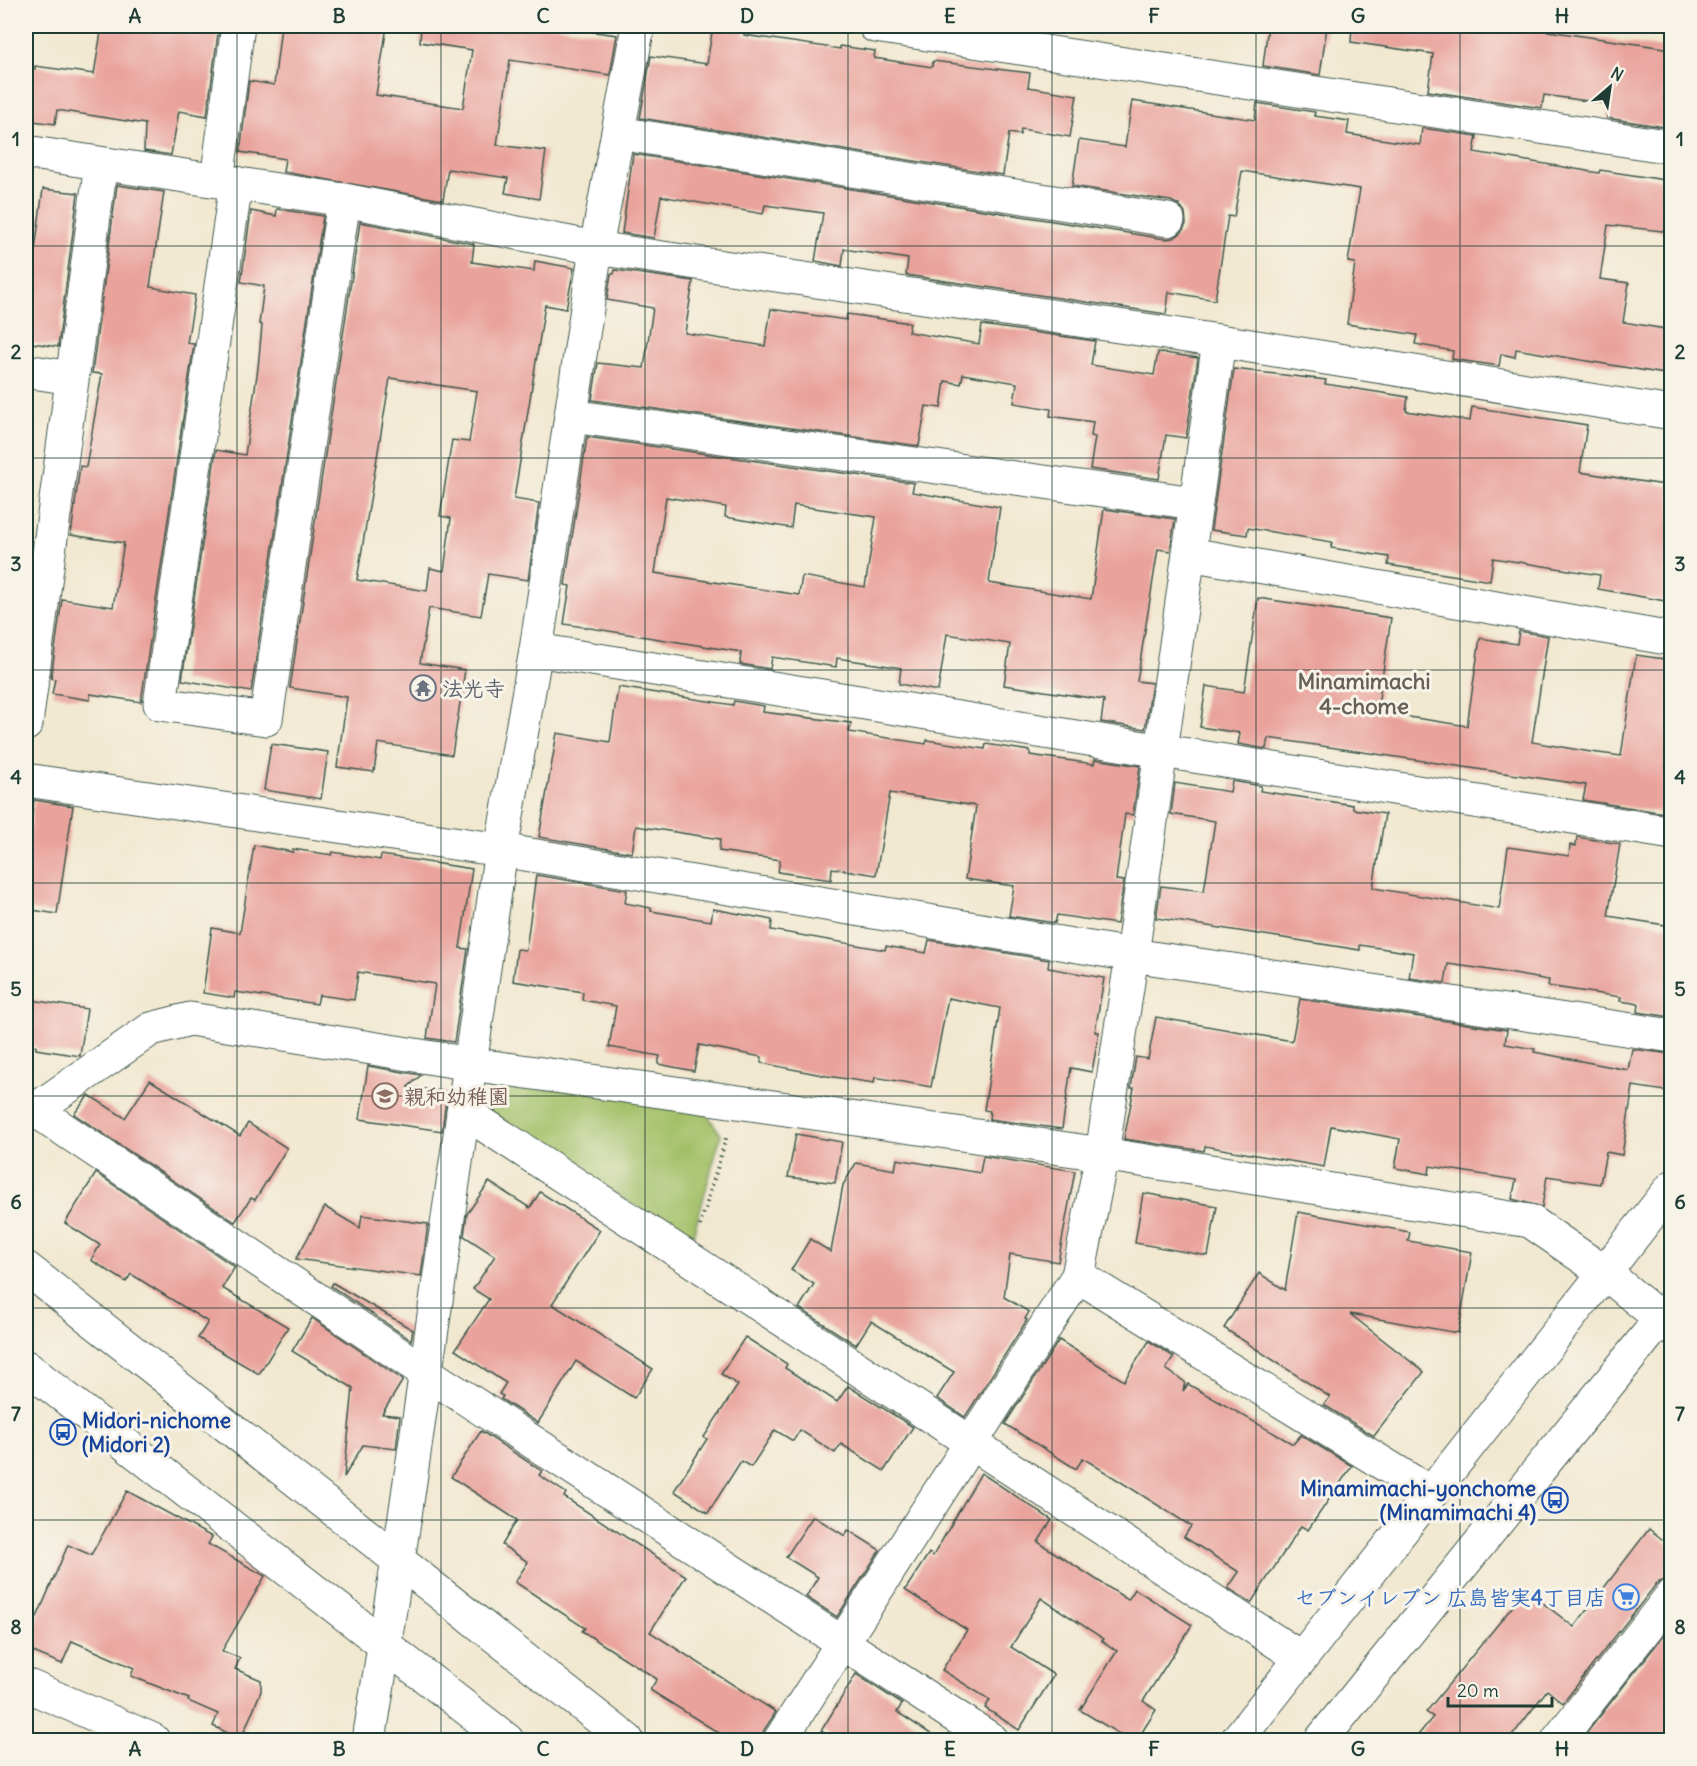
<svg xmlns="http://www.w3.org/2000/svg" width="1697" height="1766" viewBox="0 0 1697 1766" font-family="Delius,'Klee One',sans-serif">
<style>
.green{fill:#a3c068;stroke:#617e4e;stroke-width:1.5}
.building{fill:#e9a39c;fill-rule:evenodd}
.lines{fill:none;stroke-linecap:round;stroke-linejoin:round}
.street-casing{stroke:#3e574b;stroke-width:35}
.secondary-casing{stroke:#3e574b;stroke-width:35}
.path{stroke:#3e574b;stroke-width:4;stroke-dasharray:1.5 4.5;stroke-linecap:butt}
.street{stroke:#fff;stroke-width:33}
.secondary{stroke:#fff;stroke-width:33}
.grid{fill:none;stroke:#1f3d34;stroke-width:1.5;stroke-opacity:0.55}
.labels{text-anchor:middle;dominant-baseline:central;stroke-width:6;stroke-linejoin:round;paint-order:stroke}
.worship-label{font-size:21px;font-weight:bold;fill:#5b616d;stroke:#f7f3e8;text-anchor:start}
.education-label{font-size:21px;font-weight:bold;fill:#785e54;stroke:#f7f3e8;text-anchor:start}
.transit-label{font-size:21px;font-weight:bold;fill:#164399;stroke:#f7f3e8;text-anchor:start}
.shop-label{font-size:21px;font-weight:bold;fill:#366cbe;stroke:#f7f3e8;text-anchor:end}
.neighbourhood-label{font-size:22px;font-weight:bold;fill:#666158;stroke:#f7f3e8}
.neatline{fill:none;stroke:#1f3d34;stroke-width:2}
.grid-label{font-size:20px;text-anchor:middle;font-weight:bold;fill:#1f3d34}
</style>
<rect width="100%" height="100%" fill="#f7f3e8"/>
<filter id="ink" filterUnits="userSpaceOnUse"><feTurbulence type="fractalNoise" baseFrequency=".0167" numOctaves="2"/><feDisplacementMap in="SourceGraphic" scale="12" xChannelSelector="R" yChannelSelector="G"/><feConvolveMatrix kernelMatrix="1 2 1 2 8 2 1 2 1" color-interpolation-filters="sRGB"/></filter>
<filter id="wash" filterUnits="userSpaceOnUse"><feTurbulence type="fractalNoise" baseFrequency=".008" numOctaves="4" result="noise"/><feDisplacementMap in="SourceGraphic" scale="24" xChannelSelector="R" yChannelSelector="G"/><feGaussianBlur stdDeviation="1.35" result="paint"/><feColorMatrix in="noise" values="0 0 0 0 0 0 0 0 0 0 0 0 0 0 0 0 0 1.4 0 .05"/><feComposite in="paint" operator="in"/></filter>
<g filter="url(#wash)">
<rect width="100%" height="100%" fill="#f1e8d0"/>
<polygon class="green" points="499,1080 703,1108 721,1135 691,1243 488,1110 490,1086"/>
<g id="blocks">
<g class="building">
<polygon points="102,26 219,26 207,116 179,111 171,155 144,151 145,124 57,110 55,124 26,120 26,68 35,69 35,66 94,74"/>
<polygon points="281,26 387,26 376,95 463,108 472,50 420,42 421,26 551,26 617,35 610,75 510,60 497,145 546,151 539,199 505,193 508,178 448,169 443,200 283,172 285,159 240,152 249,81 274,85"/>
<polygon points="713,26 745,26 744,35 840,49 840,46 875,51 874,58 932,67 933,61 1030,73 1028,87 1077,95 1070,137 1021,129 1020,135 1009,133 1003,175 640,118 651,56 707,64"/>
<polygon points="1268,26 1327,26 1320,75 1263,66"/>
<polygon points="1352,26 1513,26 1671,49 1664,99 1671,100 1671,128 1607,118 1609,104 1544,95 1542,108 1428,91 1433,54 1351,42"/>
<polygon points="1132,101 1255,120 1257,103 1315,112 1314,116 1349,121 1347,134 1420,145 1422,128 1477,136 1474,152 1599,173 1600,170 1671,181 1671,232 1608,225 1600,279 1629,283 1623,322 1671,330 1671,375 1516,349 1515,357 1501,354 1499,366 1452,359 1453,351 1415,344 1417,335 1347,324 1355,263 1348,262 1360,189 1242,171 1234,217 1228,216 1215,300 1169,292 1166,314 906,275 908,259 844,249 842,266 815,261 823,213 765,205 763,214 661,196 654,238 622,233 633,154 1165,239 1174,238 1182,232 1186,224 1185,213 1179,205 1171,201 1072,186 1079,140 1125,147"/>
<polygon points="117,185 164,192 150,287 195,295 187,343 194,344 141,702 90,694 90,700 52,694 55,679 51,678 62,599 113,607 124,543 71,535 80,466 86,467 102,374 92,373"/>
<polygon points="43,189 78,193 58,347 26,342 26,319"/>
<polygon points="277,209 323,216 251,692 182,680 216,450 245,455 258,368 262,325 259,324 264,286 241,282 251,211 276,216"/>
<path d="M 360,222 L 474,244 L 472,262 L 534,271 L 535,261 L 574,268 L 566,309 L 545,305 L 514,499 L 539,503 L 528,580 L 488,574 L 481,616 L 429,608 L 420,663 L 465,670 L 452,755 L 378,743 L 374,772 L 337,767 L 347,697 L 290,688 ZM 390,378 L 477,391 L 469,442 L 452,440 L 440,516 L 451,518 L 444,571 L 430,568 L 427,591 L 357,580 Z"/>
<polygon points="615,270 693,281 685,333 765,346 771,309 846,320 847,314 910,323 908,332 979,344 982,325 1095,341 1091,365 1154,375 1158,352 1198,358 1186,438 1166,435 1159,479 1090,469 1095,437 1091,436 1093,422 1050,416 1051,409 1014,403 1017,383 963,374 961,384 945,381 941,408 926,406 919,446 592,400 598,363 644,368 653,308 607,300 611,274 614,274"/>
<polygon points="1234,369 1326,380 1325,384 1408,397 1406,411 1470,421 1472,407 1587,425 1580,472 1671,486 1671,602 1598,589 1600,575 1493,558 1490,581 1388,565 1389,557 1331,548 1332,542 1248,528 1247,535 1211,530"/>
<path d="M 587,437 L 914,483 L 912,492 L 1000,507 L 989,583 L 1091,599 L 1104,509 L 1175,519 L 1170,551 L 1158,549 L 1137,681 L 1152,683 L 1145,729 L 1101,722 L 1104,700 L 1004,685 L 1010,644 L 947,634 L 938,691 L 899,684 L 901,668 L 837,658 L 836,667 L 772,657 L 770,669 L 740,664 L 741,652 L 564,624 L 570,586 L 565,585 ZM 666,497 L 726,507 L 725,517 L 791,528 L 794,505 L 876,517 L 865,587 L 802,576 L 799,595 L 655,573 Z"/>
<polygon points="1258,598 1391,618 1377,712 1467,726 1480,638 1517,644 1519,631 1548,636 1532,742 1591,752 1621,756 1636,655 1671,660 1671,733 1666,767 1671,768 1671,814 1583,800 1586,785 1268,738 1266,749 1238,744 1240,733 1200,727 1206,686 1244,692"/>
<polygon points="618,687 733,705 734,701 764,706 763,712 851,723 849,732 926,744 927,740 985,749 986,744 1030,751 1030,755 1094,764 1095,759 1140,766 1133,815 1125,814 1116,880 1124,881 1117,924 1057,915 1055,923 1009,916 1014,886 965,879 976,806 890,793 876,875 832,868 831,880 778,872 780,860 719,851 720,839 636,826 632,853 539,837 557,733 610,742"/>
<polygon points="271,744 328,752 321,799 264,790"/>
<polygon points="1232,781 1261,786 1260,791 1353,805 1353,809 1385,814 1373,888 1499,909 1508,847 1569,856 1570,845 1576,846 1577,837 1620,844 1608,916 1671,926 1671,1017 1638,1012 1639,1004 1620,1001 1621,997 1548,986 1549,980 1477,968 1448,964 1445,983 1409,978 1413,953 1360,945 1360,950 1156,918 1161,886 1204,891 1215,821 1171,814 1175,783 1230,792"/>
<polygon points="34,800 73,806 57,914 26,909 26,854"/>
<polygon points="254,845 293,852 293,849 332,855 333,852 380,860 381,855 472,869 460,948 468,949 454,1042 427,1038 435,984 358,972 354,1000 319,995 317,1004 235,992 234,998 203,993 212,928 240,933"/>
<polygon points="536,875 627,890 625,903 651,908 651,911 711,921 713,909 772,920 771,930 885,950 886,946 926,953 929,940 1049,960 1048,968 1104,978 1095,1032 1099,1032 1092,1072 1071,1068 1062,1129 989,1119 990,1111 984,1110 1000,1008 948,998 931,1087 875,1077 874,1083 827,1076 761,1063 762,1057 699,1045 694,1071 658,1064 660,1056 609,1047 616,1006 582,1000 583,992 513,981 517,949 526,950"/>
<polygon points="26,999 87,1009 80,1056 36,1049 36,1046 26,1044"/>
<polygon points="1300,999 1507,1030 1505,1044 1535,1049 1534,1052 1628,1070 1632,1049 1671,1054 1665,1091 1633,1086 1622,1155 1606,1152 1600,1184 1547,1176 1542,1207 1512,1199 1516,1180 1430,1166 1429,1174 1395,1168 1400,1139 1331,1126 1324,1167 1205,1146 1204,1151 1124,1139 1134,1088 1131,1088 1136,1057 1148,1059 1156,1017 1292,1041"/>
<polygon points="368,1066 421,1075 408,1087 447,1092 442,1131 360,1119"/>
<polygon points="150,1080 240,1136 248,1123 287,1148 255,1200 251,1198 235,1222 74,1114 89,1095 125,1118"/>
<polygon points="796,1134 842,1142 835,1183 788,1177"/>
<polygon points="983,1156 1075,1171 1058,1262 1010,1254 1004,1297 1029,1312 1025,1319 1027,1320 965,1417 937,1398 954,1372 871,1321 856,1345 799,1308 814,1284 791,1270 810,1239 831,1252 843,1185 856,1163 895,1170 897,1159 980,1173"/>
<polygon points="96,1173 235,1267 222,1288 288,1327 259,1374 198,1338 208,1322 131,1274 126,1282 91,1260 100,1245 65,1223"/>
<polygon points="489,1182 530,1208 540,1192 600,1230 552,1304 653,1369 634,1398 576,1361 538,1423 501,1399 503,1396 499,1394 506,1383 455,1350 489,1299 473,1289 495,1256 464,1236 467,1214"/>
<polygon points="1143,1193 1217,1206 1208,1256 1135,1243"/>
<polygon points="325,1207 360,1228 362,1215 428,1224 421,1276 296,1259"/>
<polygon points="1298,1212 1410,1232 1408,1241 1472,1252 1458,1333 1350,1314 1424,1372 1374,1436 1324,1405 1330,1397 1224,1328 1259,1273 1285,1290"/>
<polygon points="333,1283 413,1330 411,1340 331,1286"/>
<polygon points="312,1318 403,1380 382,1414 400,1416 396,1449 363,1445 344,1477 353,1388 292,1351"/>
<polygon points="745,1337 787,1364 785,1368 837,1402 848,1386 913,1427 884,1471 841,1444 835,1453 800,1430 793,1441 775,1430 751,1467 741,1461 708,1513 674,1491 707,1439 704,1437 738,1385 721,1374"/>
<polygon points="1059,1340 1124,1381 1149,1341 1174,1357 1166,1369 1185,1382 1183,1391 1188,1384 1293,1444 1301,1435 1352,1466 1308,1530 1301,1526 1251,1603 1228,1588 1239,1572 1184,1537 1191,1526 1083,1458 1076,1469 1005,1424"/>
<polygon points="481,1431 542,1471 539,1475 566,1493 564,1497 686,1576 650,1632 776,1712 764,1730 761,1740 730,1740 650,1690 657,1679 582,1631 585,1628 515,1582 528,1562 502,1545 517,1520 451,1477"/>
<polygon points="981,1473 1052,1520 1038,1542 1128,1600 1135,1589 1192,1625 1143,1701 1156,1710 1137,1740 1129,1740 1080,1710 1117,1651 1102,1641 1104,1639 1041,1598 1011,1647 1054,1675 1019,1730 985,1708 990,1700 942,1670 967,1630 905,1590 929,1553 933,1556"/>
<polygon points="127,1491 212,1537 208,1544 265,1576 222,1651 240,1658 235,1669 261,1680 261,1691 241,1739 213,1726 218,1714 188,1701 189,1699 131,1676 134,1668 72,1641 62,1664 26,1649 26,1643 68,1545 91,1555"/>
<polygon points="813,1516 845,1536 848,1530 880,1550 837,1617 806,1597 818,1577 786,1557"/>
<polygon points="1649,1529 1671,1546 1671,1577 1657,1583 1563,1703 1547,1690 1509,1740 1414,1740 1433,1717 1426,1712 1526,1590 1574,1627"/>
<polygon points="1671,1626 1671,1740 1581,1740"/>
<polygon points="856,1674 902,1704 897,1712 940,1740 836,1740 821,1731"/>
</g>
</g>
</g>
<g filter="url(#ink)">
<use href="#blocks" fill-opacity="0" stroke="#3e574b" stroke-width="1.5"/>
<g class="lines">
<g class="street-casing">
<g id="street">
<polyline points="875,26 1672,147"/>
<polyline points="618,133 1168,220"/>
<polyline points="26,152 344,200 596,248 1219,341 1672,413"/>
<polyline points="217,180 238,26"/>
<polyline points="236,183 160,704 266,719 344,200"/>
<polyline points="26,371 72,378"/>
<polyline points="571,416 1195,503"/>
<polyline points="1189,554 1672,639"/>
<polyline points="536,650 1672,833"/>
<polyline points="26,724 101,164"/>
<polyline points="26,780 501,850 1132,955 1672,1036"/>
<polyline points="26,1104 425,1372 992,1740"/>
<polyline points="463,1111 1301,1658"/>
<polyline points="26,1116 151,1029 190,1019 471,1064 1102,1154 1530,1221 1604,1272 1672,1328"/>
<polyline points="1078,1276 1431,1493"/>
<polyline points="26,1685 153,1740"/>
<polyline points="369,1740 405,1516 501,850 536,650 596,248 638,26"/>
<polyline points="780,1740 1078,1276 1102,1154 1132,955 1219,341"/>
<polyline points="1558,1740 1672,1595"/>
</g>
</g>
<g class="secondary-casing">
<g id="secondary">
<polyline points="26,1268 627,1740"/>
<polyline points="26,1367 507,1740"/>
<polyline points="1237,1740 1672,1187"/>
<polyline points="1321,1740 1672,1305"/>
</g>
</g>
<polyline class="path" points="700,1226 727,1135"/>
<use href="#street" class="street"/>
<use href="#secondary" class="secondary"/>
</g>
</g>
<path class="grid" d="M 237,26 L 237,1740M 441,26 L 441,1740M 645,26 L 645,1740M 848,26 L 848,1740M 1052,26 L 1052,1740M 1256,26 L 1256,1740M 1460,26 L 1460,1740M 26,246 L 1672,246M 26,458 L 1672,458M 26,670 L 1672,670M 26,883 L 1672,883M 26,1096 L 1672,1096M 26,1308 L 1672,1308M 26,1520 L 1672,1520"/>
<defs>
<g id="temple-ring" transform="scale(1.35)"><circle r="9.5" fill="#f7f3e8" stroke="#6b7280" stroke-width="1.5"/><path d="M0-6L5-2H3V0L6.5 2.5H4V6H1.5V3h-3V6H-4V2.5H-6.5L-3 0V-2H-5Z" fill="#6b7280"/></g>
<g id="school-ring" transform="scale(1.35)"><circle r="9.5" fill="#f7f3e8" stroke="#8d6e63" stroke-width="1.5"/><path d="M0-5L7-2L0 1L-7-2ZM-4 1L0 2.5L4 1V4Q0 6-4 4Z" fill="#8d6e63"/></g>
<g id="bus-ring" transform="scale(1.35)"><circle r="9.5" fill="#f7f3e8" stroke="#1a4fb4" stroke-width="1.5"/><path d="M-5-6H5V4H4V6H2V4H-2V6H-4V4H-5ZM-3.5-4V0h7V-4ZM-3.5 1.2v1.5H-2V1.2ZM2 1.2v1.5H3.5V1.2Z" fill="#1a4fb4"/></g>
<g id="supermarket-ring" transform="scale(1.35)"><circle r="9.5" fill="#f7f3e8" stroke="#3f7fe0" stroke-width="1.5"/><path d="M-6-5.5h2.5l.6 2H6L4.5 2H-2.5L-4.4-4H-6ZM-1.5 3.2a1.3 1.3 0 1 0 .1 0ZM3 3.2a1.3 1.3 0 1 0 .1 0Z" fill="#3f7fe0"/></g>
</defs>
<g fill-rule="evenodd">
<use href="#temple-ring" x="423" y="688"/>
<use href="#school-ring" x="385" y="1096"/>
<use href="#bus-ring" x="63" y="1432"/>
<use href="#bus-ring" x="1555" y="1500"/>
<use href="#supermarket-ring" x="1626" y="1597"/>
</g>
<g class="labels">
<g class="worship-label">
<text x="442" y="688">法光寺</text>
</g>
<g class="education-label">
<text x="404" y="1096">親和幼稚園</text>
</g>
<g class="transit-label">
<text x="82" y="1420">Midori-nichome<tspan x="82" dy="24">(Midori 2)</tspan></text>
<text x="1536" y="1488" text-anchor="end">Minamimachi-yonchome<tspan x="1536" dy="24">(Minamimachi 4)</tspan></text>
</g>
<g class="shop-label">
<text x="1606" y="1597">セブンイレブン 広島皆実4丁目店</text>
</g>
<g class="neighbourhood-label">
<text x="1364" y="681">Minamimachi<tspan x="1364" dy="25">4-chome</tspan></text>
</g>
</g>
<rect width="1697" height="1766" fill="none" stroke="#f7f3e8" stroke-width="66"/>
<g transform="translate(1610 87) rotate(29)" stroke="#f7f3e8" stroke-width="4.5" paint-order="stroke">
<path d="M0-4.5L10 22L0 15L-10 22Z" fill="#1f3d34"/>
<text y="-9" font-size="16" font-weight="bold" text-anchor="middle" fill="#1f3d34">N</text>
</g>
<path d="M1448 1697v9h104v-9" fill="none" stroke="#1f3d34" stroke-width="3"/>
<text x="1457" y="1697" font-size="18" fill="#1f3d34" stroke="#f7f3e8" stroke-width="4.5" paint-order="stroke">20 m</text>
<rect x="33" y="33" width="1631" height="1700" class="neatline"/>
<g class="grid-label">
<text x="135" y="23">A</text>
<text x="339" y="23">B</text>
<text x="543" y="23">C</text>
<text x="747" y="23">D</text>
<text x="950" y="23">E</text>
<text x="1154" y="23">F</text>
<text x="1358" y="23">G</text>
<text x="1562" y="23">H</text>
<text x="16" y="146">1</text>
<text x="1680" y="146">1</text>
<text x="16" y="359">2</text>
<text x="1680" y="359">2</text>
<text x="16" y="571">3</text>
<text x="1680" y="571">3</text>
<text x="16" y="784">4</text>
<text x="1680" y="784">4</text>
<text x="16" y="996">5</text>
<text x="1680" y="996">5</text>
<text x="16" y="1209">6</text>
<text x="1680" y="1209">6</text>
<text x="16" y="1421">7</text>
<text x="1680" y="1421">7</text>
<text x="16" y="1634">8</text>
<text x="1680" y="1634">8</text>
<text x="135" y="1756">A</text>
<text x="339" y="1756">B</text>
<text x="543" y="1756">C</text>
<text x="747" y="1756">D</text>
<text x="950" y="1756">E</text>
<text x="1154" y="1756">F</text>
<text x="1358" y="1756">G</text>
<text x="1562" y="1756">H</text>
</g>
</svg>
